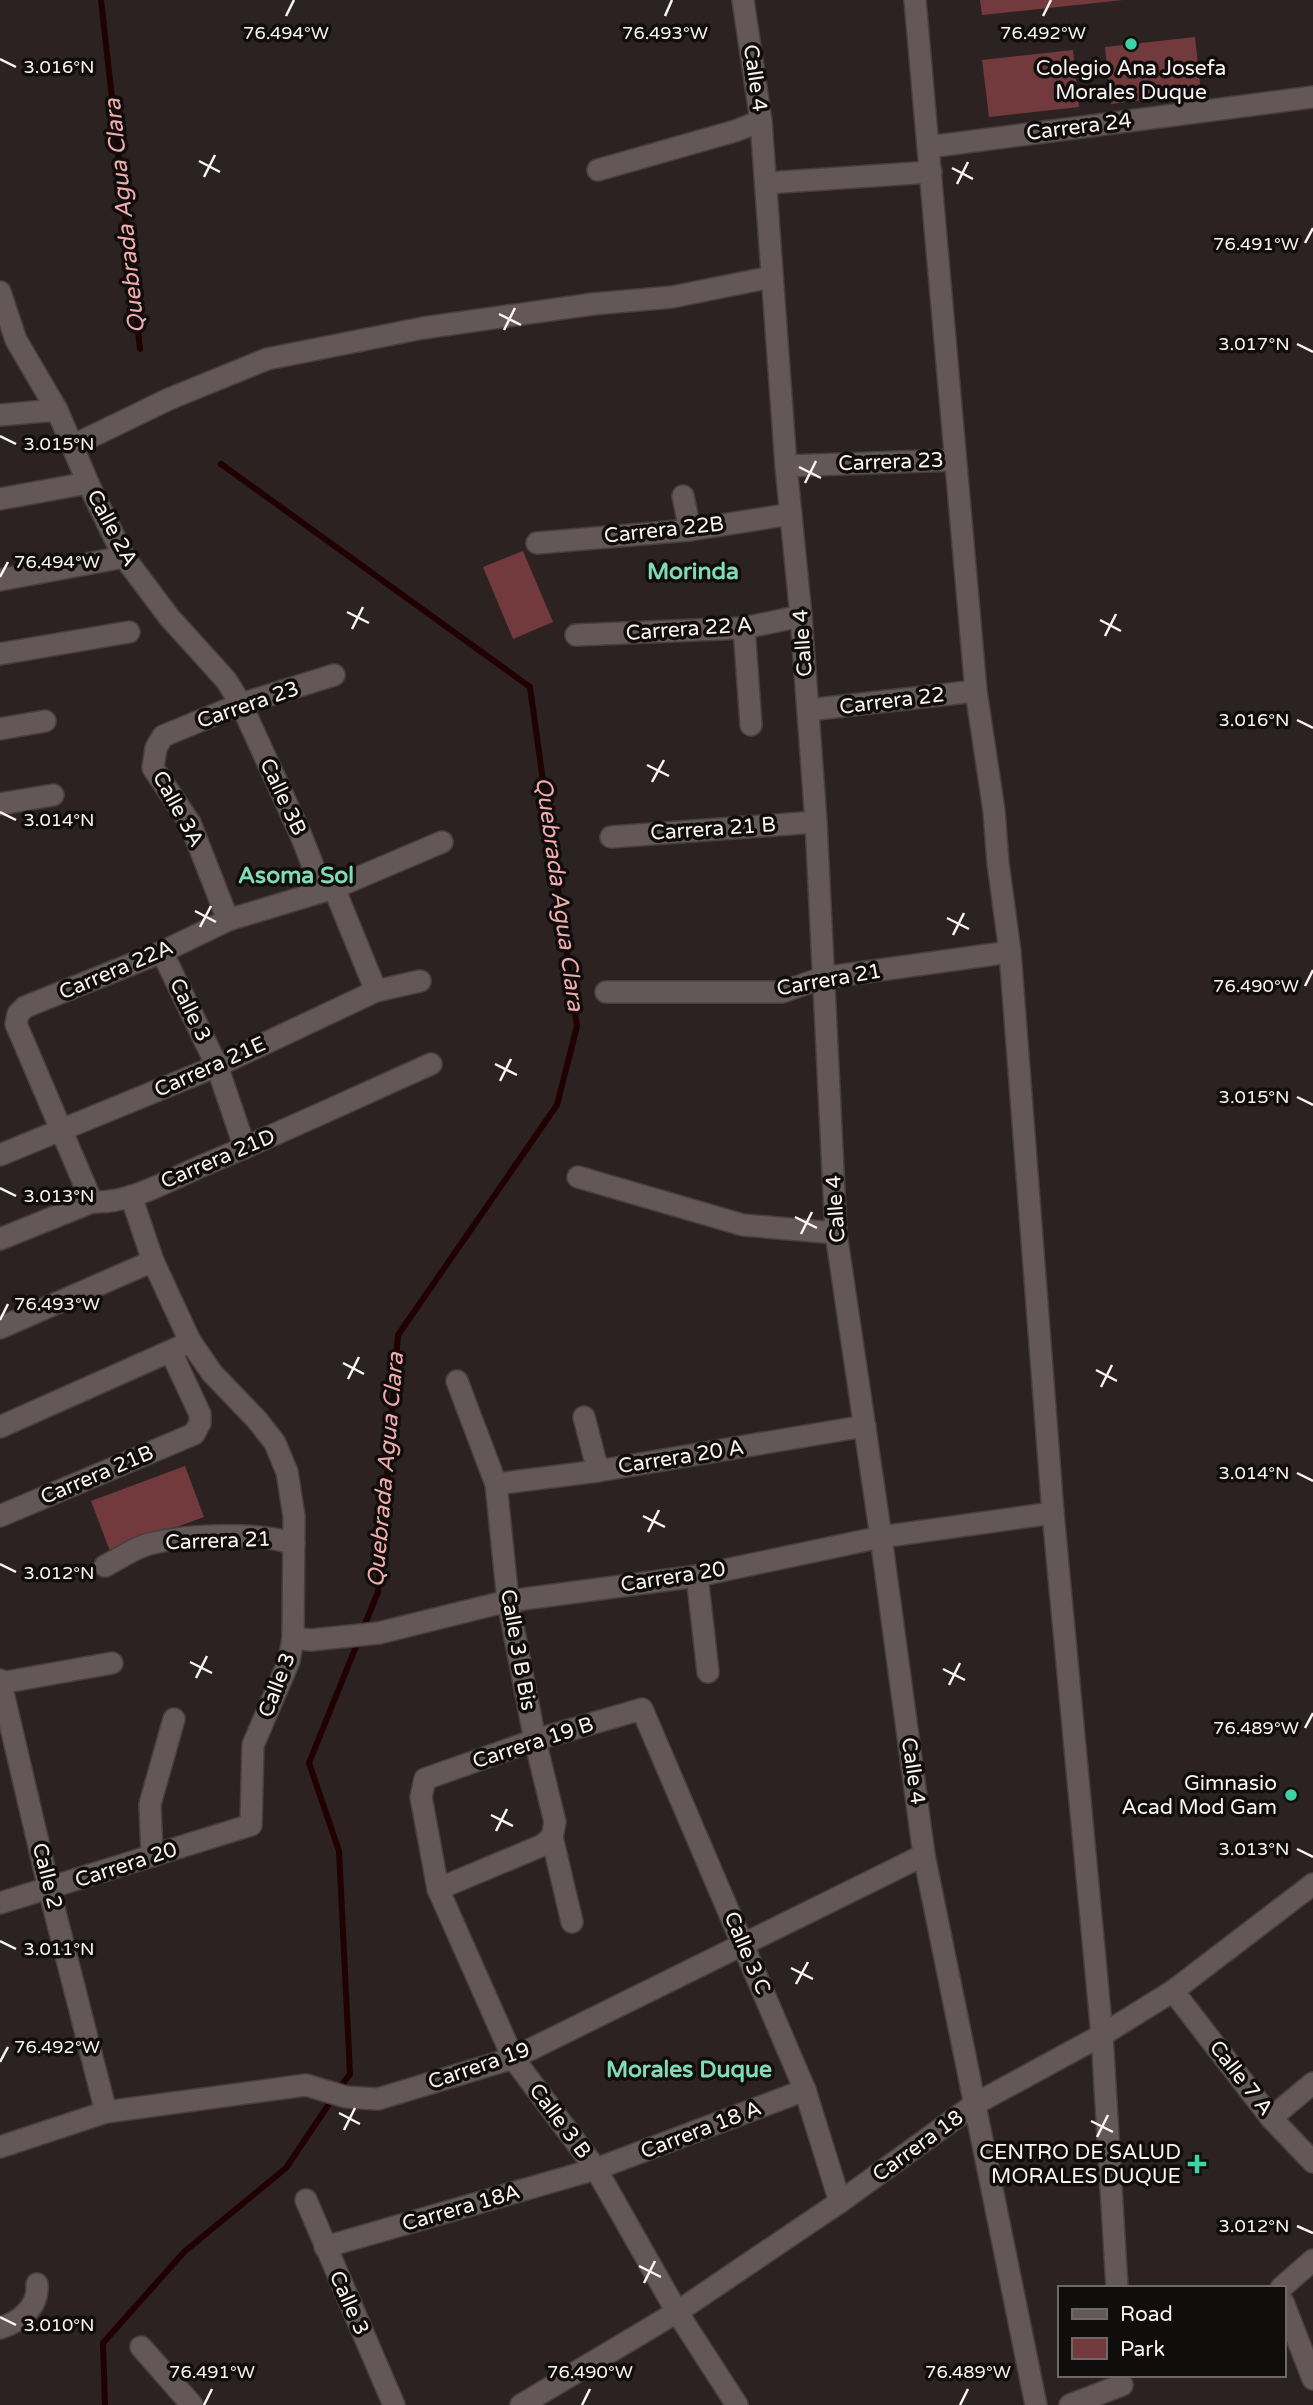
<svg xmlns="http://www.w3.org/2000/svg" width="1313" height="2405" viewBox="0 0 1313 2405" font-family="'Varela Round',sans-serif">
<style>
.green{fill:#733a3e}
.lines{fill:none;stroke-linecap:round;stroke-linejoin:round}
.stream{stroke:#200003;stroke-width:6}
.minor-casing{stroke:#473e3f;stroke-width:24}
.minor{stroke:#635757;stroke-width:21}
.ticks{fill:none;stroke:#faf3f3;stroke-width:2.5}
.poi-dot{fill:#3cd4a4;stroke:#110d0d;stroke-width:2.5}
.labels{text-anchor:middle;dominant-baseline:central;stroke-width:7;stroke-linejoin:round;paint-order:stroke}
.poi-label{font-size:21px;fill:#faf3f3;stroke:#110d0d;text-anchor:end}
.street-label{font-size:21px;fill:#faf3f3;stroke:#110d0d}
.water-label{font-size:23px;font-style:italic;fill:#f2acae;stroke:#110d0d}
.neighbourhood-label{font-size:23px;font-weight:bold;fill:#82dbb8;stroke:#110d0d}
.ticks-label{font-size:18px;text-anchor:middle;fill:#faf3f3;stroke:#110d0d;stroke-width:7;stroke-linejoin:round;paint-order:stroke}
</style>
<rect width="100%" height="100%" fill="#2c2222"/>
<g class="green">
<polygon points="980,0 1123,0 982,15"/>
<polygon points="1195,37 1201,93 1111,104 1105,47"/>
<polygon points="1073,50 1079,107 989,117 982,60"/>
<polygon points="523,551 553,622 513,639 483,567"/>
<polygon points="185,1466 204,1517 110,1551 91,1501"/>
</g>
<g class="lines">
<g class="stream">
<polyline points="101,0 140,349"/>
<polyline points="221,464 530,687 577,1026 557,1105 398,1335 378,1592 363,1629"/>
<polyline points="339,2089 350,2074 339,1851 309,1763 359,1639"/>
<polyline points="105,2405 103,2343 184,2252 286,2168 333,2098"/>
</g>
<g class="minor-casing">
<g id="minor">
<polyline points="743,0 761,121 786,466 801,616 816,822 836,1233 881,1537 924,1855 1036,2405"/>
<polyline points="915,0 976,691 994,811 998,863 1010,952 1053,1513 1102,2035 1117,2288"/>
<polyline points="928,147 1313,97"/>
<polyline points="598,170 735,131 761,121"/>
<polyline points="766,183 931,172"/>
<polyline points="0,292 16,340 57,410 88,483 124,557 169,617 226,680 241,704 300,833 323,891"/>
<polyline points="0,415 57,410"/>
<polyline points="72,446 169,399 267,359 423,328 593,304 672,297 772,277"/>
<polyline points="786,466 955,460"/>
<polyline points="683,496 690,530"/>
<polyline points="0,499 88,483"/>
<polyline points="537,543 690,530 791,514"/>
<polyline points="0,580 124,557"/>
<polyline points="744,628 751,725"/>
<polyline points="576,635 744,628 801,616"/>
<polyline points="0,654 129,632"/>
<polyline points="808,710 976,691"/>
<polyline points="0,729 45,721"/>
<polyline points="0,804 53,795"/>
<polyline points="611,837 816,822"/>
<polyline points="334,888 376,991"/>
<polyline points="228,920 190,823 153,768 156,748 163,736 241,704 334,675"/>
<polyline points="162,952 217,1066 245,1148"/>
<polyline points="606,992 782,992 822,978 1010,952"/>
<polyline points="0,1155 217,1066 376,991 420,981"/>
<polyline points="578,1177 743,1225 836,1233"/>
<polyline points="92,1202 16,1024 18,1014 25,1007 162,952 228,920 334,888 442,842"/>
<path d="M 0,1239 L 92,1202 C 130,1204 169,1180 204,1165 C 280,1133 355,1098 431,1064"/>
<polyline points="0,1328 153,1261"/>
<polyline points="457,1381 496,1484 508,1601 535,1740 555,1822 552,1837 572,1922"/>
<polyline points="584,1417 598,1471"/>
<polyline points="0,1427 184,1345"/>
<polyline points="496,1484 598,1471 865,1426"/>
<polyline points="0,1516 194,1434 200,1423 200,1414 171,1352"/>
<path d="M 105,1566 C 119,1559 134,1548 149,1544 C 185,1535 259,1531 294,1544"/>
<polyline points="697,1576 708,1672"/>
<polyline points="293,1638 311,1640 379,1633 508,1601 697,1576 881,1537 1053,1513"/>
<polyline points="0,1680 49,1889 106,2112"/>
<polyline points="1,1683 112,1663"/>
<polyline points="152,1856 150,1804 174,1719"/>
<polyline points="438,1889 543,1845 552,1837"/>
<polyline points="0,1903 251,1825 253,1745 289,1661 293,1638 294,1516 287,1472 275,1443 258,1421 212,1373 190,1341 153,1261 131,1196"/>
<polyline points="1173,1991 1271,2118 1313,2162"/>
<polyline points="1271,2118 1313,2083"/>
<polyline points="0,2147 106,2112 306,2085 346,2097 378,2099 513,2058 924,1855"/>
<polyline points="306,2200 394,2405"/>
<polyline points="325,2247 596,2169 805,2090"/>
<polyline points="1281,2288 1313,2260"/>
<polyline points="1283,2302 1313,2379"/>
<path d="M 0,2328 C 20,2322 39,2307 37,2284"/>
<polyline points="141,2347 192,2405"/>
<polyline points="521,2405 677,2312 840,2202 975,2104 1102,2035 1173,1991 1313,1884"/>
<polyline points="737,2405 677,2312 596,2169 513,2058 438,1889 421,1797 425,1779 535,1740 642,1709 805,2090 840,2202"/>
<polyline points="1070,2405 1122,2385"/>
</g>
</g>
<use href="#minor" class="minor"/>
</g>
<path class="ticks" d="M 286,16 L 294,0M 665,16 L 672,0M 1043,16 L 1051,0M 0,59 L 16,67M 199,161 L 220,172M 952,168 L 973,179M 204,177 L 215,155M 957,184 L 968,162M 1305,243 L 1313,228M 499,314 L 521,325M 504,330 L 515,308M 1297,344 L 1313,352M 0,436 L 16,444M 799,467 L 821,478M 805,483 L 816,461M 0,577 L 8,562M 347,612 L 369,623M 1100,620 L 1121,631M 352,629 L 363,607M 1105,636 L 1116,614M 1297,720 L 1313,728M 647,765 L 669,776M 652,782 L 664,760M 0,812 L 16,820M 195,911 L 216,922M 947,918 L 969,929M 200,927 L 211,906M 953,935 L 964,913M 1305,986 L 1313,970M 495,1064 L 517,1075M 500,1081 L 511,1059M 1297,1097 L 1313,1105M 0,1188 L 16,1196M 795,1217 L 817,1228M 801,1234 L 812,1212M 0,1320 L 8,1304M 343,1363 L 364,1374M 1096,1370 L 1117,1381M 348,1379 L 359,1357M 1101,1387 L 1112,1365M 1297,1473 L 1313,1481M 643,1516 L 665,1527M 648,1532 L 659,1510M 0,1564 L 16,1572M 190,1662 L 212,1673M 943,1669 L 965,1680M 196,1678 L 207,1656M 949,1685 L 960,1663M 1305,1728 L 1313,1713M 491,1815 L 513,1826M 496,1831 L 507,1809M 1297,1849 L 1313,1857M 0,1941 L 16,1949M 791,1968 L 813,1979M 796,1984 L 808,1962M 0,2062 L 8,2047M 339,2113 L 360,2124M 1091,2121 L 1113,2132M 344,2130 L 355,2108M 1097,2137 L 1108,2115M 1297,2226 L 1313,2233M 639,2266 L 661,2277M 644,2283 L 655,2261M 0,2317 L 16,2325M 204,2405 L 212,2389M 582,2405 L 590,2389M 960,2405 L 968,2389"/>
<g class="poi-dot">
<circle cx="1131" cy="44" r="7"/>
<circle cx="1291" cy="1795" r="7"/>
<path d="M1193.5 2153.5h7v7h7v7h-7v7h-7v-7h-7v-7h7z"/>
</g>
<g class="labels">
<g class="poi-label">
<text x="1131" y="68" text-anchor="middle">Colegio Ana Josefa<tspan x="1131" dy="24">Morales Duque</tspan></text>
<text x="1277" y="1783">Gimnasio<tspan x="1277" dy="24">Acad Mod Gam</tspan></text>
<text x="1181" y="2152">CENTRO DE SALUD<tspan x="1181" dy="24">MORALES DUQUE</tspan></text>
</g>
<g class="street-label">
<text transform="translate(755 78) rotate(82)">Calle 4</text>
<text transform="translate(1079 127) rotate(-7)">Carrera 24</text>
<text transform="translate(891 462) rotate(-2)">Carrera 23</text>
<text transform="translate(112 528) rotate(62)">Calle 2A</text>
<text transform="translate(664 530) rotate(-6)">Carrera 22B</text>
<text transform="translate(689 629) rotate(-4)">Carrera 22 A</text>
<text transform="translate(803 643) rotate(-94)">Calle 4</text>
<text transform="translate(892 701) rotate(-7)">Carrera 22</text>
<text transform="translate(248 705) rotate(-19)">Carrera 23</text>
<text transform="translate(283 797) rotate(65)">Calle 3B</text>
<text transform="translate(178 809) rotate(61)">Calle 3A</text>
<text transform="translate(713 829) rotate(-4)">Carrera 21 B</text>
<text transform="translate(116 970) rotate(-23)">Carrera 22A</text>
<text transform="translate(829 980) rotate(-10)">Carrera 21</text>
<text transform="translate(190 1010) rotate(64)">Calle 3</text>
<text transform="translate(210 1067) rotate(-24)">Carrera 21E</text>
<text transform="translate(218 1159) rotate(-23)">Carrera 21D</text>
<text transform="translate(836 1209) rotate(-94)">Calle 4</text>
<text transform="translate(681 1457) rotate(-9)">Carrera 20 A</text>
<text transform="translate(97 1475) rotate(-23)">Carrera 21B</text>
<text transform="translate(218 1541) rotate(-2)">Carrera 21</text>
<text transform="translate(673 1577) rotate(-9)">Carrera 20</text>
<text transform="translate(518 1650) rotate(80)">Calle 3 B Bis</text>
<text transform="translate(277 1685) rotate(-69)">Calle 3</text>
<text transform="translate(533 1743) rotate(-18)">Carrera 19 B</text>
<text transform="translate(913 1771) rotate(82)">Calle 4</text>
<text transform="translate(126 1865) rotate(-18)">Carrera 20</text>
<text transform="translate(47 1876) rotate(76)">Calle 2</text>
<text transform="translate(747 1953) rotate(67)">Calle 3 C</text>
<text transform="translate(479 2066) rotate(-19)">Carrera 19</text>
<text transform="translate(1241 2078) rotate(52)">Calle 7 A</text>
<text transform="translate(560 2121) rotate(53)">Calle 3 B</text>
<text transform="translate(701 2130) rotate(-21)">Carrera 18 A</text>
<text transform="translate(918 2146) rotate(-36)">Carrera 18</text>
<text transform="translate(461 2208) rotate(-16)">Carrera 18A</text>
<text transform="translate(349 2303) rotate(66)">Calle 3</text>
</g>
<g class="water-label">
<text transform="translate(125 216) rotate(-96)">Quebrada Agua Clara</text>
<text transform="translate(559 894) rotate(82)">Quebrada Agua Clara</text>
<text transform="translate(386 1470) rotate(-85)">Quebrada Agua Clara</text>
</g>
<g class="neighbourhood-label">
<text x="693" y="572">Morinda</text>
<text x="296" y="876">Asoma Sol</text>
<text x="689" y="2070">Morales Duque</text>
</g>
</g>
<g class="ticks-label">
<text x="286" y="39">76.494°W</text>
<text x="665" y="39">76.493°W</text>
<text x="1043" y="39">76.492°W</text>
<text x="59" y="73">3.016°N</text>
<text x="1256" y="250">76.491°W</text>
<text x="1254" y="350">3.017°N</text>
<text x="59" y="450">3.015°N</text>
<text x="57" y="568">76.494°W</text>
<text x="1254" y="726">3.016°N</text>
<text x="59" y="826">3.014°N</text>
<text x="1256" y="992">76.490°W</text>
<text x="1254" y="1103">3.015°N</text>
<text x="59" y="1202">3.013°N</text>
<text x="57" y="1310">76.493°W</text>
<text x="1254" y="1479">3.014°N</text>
<text x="59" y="1579">3.012°N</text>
<text x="1256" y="1734">76.489°W</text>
<text x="1254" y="1855">3.013°N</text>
<text x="59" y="1955">3.011°N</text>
<text x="57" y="2053">76.492°W</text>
<text x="1254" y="2232">3.012°N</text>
<text x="59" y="2331">3.010°N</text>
<text x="212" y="2378">76.491°W</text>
<text x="590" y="2378">76.490°W</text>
<text x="968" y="2378">76.489°W</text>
</g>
<rect x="1058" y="2286" width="228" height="91" fill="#110d0d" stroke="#6e6969" stroke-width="2"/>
<rect x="1072" y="2309" width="35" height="10" fill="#635757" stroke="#6e6969" stroke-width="2"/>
<text x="1120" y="2321" font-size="21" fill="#faf3f3">Road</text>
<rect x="1072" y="2338" width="35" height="21" fill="#733a3e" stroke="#6e6969" stroke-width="2"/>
<text x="1120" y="2356" font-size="21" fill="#faf3f3">Park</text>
</svg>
